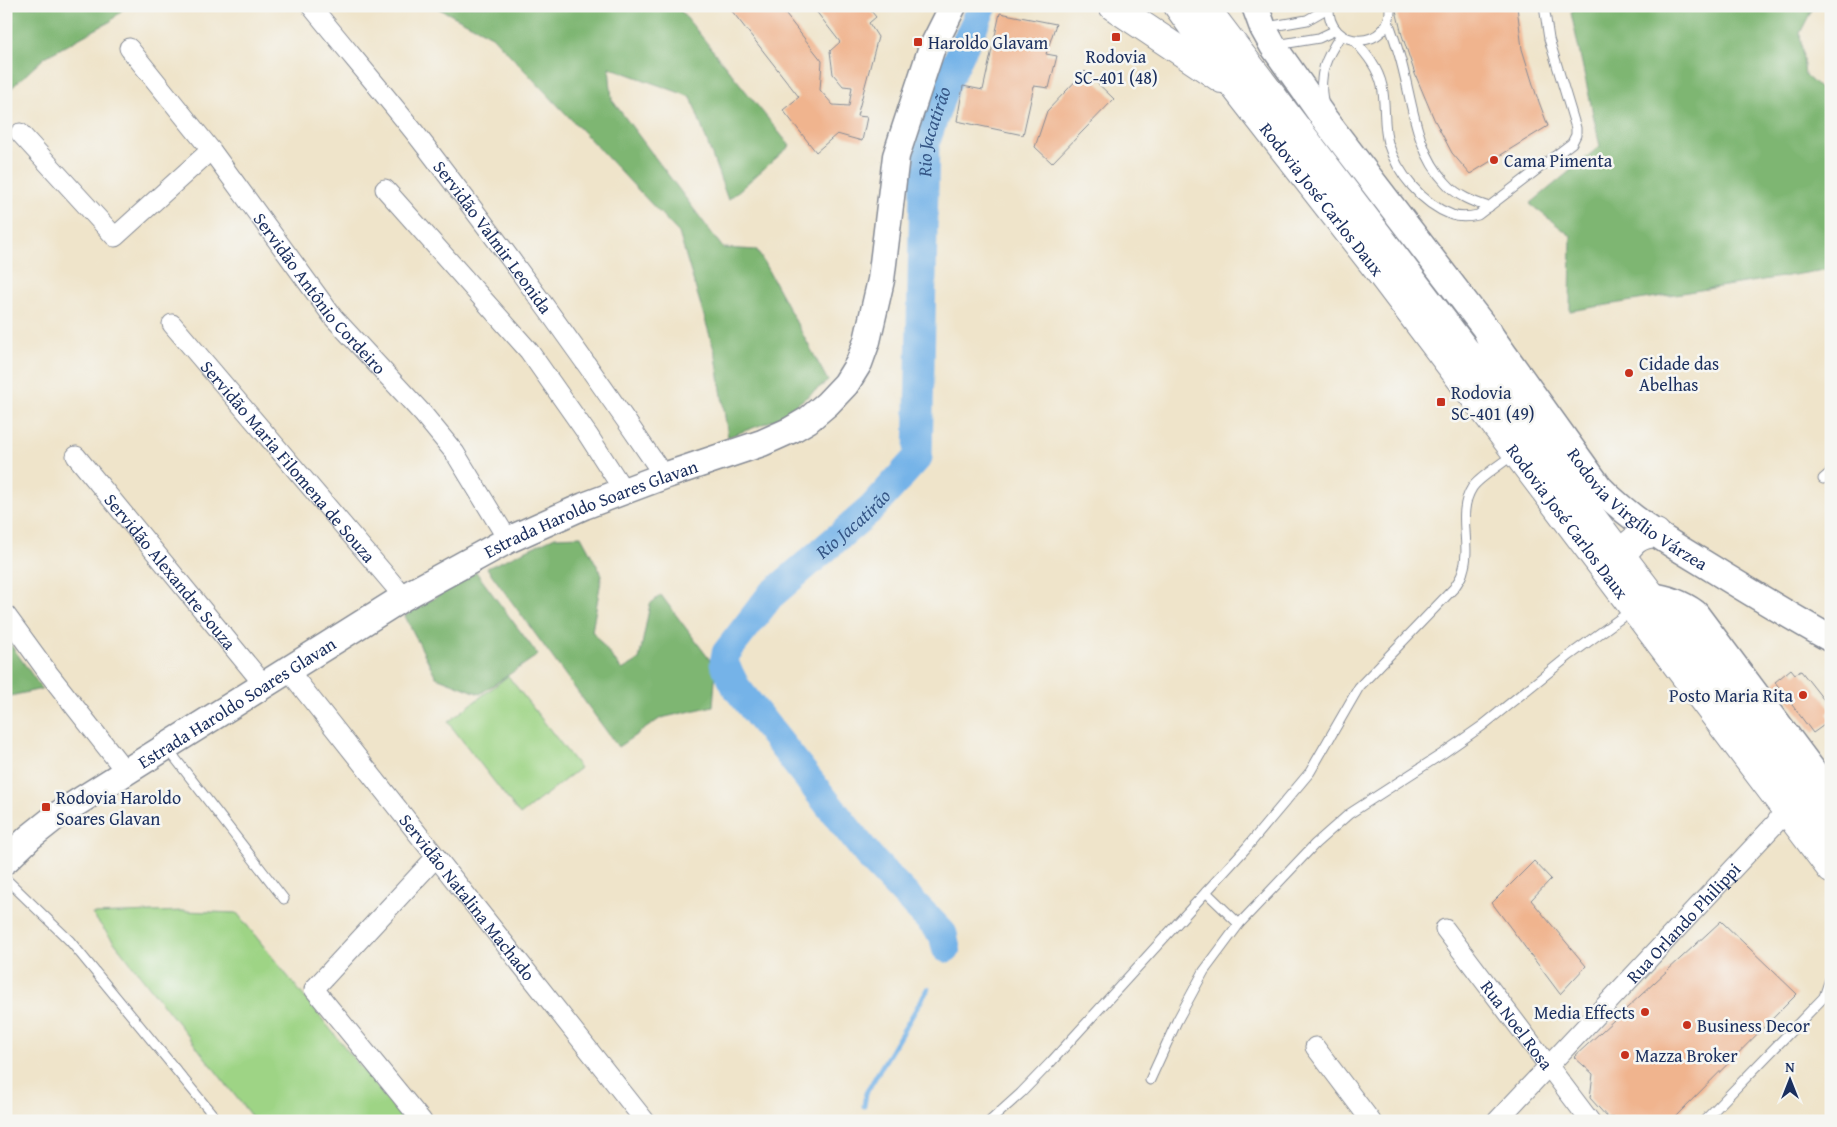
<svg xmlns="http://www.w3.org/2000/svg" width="1837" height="1127" viewBox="0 0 1837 1127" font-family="'Gentium Book Plus',serif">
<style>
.green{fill:#9ed485;stroke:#5c8272}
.forest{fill:#7eb672;stroke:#4c7268}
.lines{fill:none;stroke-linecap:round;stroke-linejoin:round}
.stream{stroke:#75b3e8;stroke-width:5}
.river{stroke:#75b3e8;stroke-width:29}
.building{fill:#f0b48e}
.lane-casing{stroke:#858a94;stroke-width:11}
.street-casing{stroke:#858a94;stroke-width:21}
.secondary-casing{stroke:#858a94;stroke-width:29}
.highway-casing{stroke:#858a94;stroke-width:30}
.lane{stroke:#fff;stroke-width:9}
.street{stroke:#fff;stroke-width:19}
.secondary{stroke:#fff;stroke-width:26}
.highway{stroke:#fff;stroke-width:28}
.poi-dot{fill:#c8321e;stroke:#f6f6f2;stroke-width:2}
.labels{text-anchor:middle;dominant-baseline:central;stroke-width:5;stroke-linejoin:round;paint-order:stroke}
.poi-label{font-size:18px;fill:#1b2f5e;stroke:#f6f6f2;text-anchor:start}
.street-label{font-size:18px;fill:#1b2f5e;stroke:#f6f6f2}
.water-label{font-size:19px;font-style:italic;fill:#365787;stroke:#f6f6f2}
</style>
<rect width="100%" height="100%" fill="#f6f6f2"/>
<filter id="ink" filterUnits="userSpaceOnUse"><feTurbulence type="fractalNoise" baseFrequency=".02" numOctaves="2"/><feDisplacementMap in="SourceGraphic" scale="10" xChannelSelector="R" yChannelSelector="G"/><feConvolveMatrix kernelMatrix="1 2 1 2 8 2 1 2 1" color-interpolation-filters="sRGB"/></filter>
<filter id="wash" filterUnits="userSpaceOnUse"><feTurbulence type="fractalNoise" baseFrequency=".0096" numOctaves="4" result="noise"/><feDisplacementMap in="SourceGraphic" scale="20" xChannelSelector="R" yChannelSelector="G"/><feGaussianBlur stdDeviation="1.12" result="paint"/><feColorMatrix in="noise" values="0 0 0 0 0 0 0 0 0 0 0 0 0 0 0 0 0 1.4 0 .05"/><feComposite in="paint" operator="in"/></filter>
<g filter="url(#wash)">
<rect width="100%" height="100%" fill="#efe4ca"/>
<g class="green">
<polygon points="508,676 580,768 520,815 448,722"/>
<polygon points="184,911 237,913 404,1121 255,1121 92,914"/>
</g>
<g class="forest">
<polygon points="6,6 126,6 111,21 45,57 6,93"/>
<polygon points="434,6 677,6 790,146 728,200 691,97 609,67 612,100 723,248 757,250 828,381 777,419 728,437 716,356 679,233 492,36"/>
<polygon points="1576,6 1814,6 1800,33 1805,75 1831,99 1831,269 1570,311 1571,236 1530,204 1600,146 1571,13"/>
<polygon points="581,536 602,575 592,631 622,670 639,660 650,604 661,595 716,668 713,706 661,718 618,747 487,568 555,537"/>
<polygon points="476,572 538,655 480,694 436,677 405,616"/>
<polygon points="6,638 42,689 6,697"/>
</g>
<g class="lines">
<polyline class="stream" points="864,1106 866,1093 928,989"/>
<path class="river" id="s1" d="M 946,948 L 943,934 L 872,860 L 736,687 L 724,663 L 726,653 L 770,596 L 872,508 L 918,457 L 925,144 L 944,88 L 983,6"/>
</g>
<g id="blocks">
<g class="building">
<polygon points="728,6 779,6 822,61 820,90 833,105 849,106 852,87 843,86 833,74 830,51 840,42 812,6 867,6 876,17 869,23 878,37 857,116 867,117 862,141 837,134 816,152 783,110 799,97"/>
<polygon points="1395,6 1517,6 1522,49 1536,94 1548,126 1470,174 1452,153 1434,119 1415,74 1402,35"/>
<polygon points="1000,13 1056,24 1046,54 1057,56 1049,88 1034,86 1023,135 957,121 963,86 983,90"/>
<polygon points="1085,71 1114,99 1052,163 1035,147 1047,111"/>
<polygon points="1791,669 1795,674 1801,671 1831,709 1827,714 1831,720 1813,733 1775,682"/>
<polygon points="1534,861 1551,879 1531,900 1586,966 1560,994 1492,903"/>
<polygon points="1721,921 1797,994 1671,1121 1640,1121 1636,1116 1608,1118 1590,1098 1593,1074 1574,1057"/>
</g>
</g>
</g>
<g filter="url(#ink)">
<use href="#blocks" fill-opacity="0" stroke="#858a94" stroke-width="1"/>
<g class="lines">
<g class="lane-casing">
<g id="lane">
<path d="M 1329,6 C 1326,52 1393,51 1390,6"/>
<path d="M 1388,21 C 1392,32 1396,43 1399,54 C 1412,96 1414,150 1446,183 C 1457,196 1473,202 1489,207"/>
<polyline points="1267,27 1307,20 1328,8"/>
<path d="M 1355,41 C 1367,55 1378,68 1382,86 C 1386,105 1383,125 1388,143 C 1397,173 1422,204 1452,215 C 1461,218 1469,217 1478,215 L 1572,143 L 1576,135 L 1576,128 L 1549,39 L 1544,6"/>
<polyline points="1276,45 1319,38 1336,30"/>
<path d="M 1323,101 C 1318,74 1326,57 1341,35"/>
<polyline points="1823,479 1831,472"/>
<polyline points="168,749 284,899"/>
<polyline points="6,879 70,941 218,1121"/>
<polyline points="1206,892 1239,924"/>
<polyline points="1824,997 1831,976"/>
<polyline points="1150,1080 1177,1021 1204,971 1239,924 1315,844 1349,814 1442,754 1482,726 1570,655 1625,615 1631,608"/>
<path d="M 990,1121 L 1021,1093 L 1050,1063 L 1247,847 L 1310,772 L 1359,687 L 1454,588 C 1457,583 1462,577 1463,571 C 1472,545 1456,513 1472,488 C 1477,479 1504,462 1514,454"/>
<polyline points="1704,1121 1824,997 1831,993"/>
</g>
</g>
<g class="street-casing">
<g id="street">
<path id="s2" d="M 311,6 C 349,53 389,99 426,147 C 509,255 588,364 664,476"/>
<path id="s3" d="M 129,48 L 211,150 L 333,317 L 423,414 L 455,453 L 508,540"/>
<polyline points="20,133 115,237 211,150"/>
<polyline points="385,189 529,351 588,435 624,491"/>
<path id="s4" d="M 172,324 L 404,597"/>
<path id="s5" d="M 76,456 L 265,686"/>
<polyline points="6,615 49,674 126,772"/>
<path id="s6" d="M 289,671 L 645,1121"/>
<path id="s7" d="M 1445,929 L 1590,1121"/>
<polyline points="1315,1047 1371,1121"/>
<polyline points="422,1121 314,989 436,857"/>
<path id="s8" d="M 1497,1121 L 1776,823 L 1785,808"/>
</g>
</g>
<g class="secondary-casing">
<g id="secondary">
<path id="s9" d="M 1255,6 L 1263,28 L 1273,46 L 1326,121 L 1488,332 L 1599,487 C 1629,518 1666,541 1703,563 C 1745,589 1788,615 1831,639"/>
<path d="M 1650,596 C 1667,598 1681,603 1695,613 L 1831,795"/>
<path id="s10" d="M 6,860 L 30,837 L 59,814 L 404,597 L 508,540 L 584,506 L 664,476 L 762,443 L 791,430 L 808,420 L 827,404 L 846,384 L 859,363 L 867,341 L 881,280 L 896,156 L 931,50 L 953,6"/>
</g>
</g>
<g class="highway-casing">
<g id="highway">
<polyline points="1113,6 1222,79"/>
<path id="s11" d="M 1178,6 L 1235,87 L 1385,279 L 1831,869"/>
<polyline points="1204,6 1831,832"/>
<polyline points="1488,332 1517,404"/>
<path d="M 1622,558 C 1629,542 1639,534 1656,533"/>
</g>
</g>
<use href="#lane" class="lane"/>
<use href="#street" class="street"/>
<use href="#secondary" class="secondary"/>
<use href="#highway" class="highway"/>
</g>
</g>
<g class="poi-dot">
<rect x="1111" y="32" width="10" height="10" rx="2.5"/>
<rect x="913" y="37" width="10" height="10" rx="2.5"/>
<circle cx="1494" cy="160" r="5"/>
<circle cx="1629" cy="373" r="5"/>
<rect x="1436" y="397" width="10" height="10" rx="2.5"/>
<circle cx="1803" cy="695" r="5"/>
<rect x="41" y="802" width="10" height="10" rx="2.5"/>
<circle cx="1645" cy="1012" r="5"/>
<circle cx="1687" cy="1025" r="5"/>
<circle cx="1625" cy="1055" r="5"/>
</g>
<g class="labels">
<g class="poi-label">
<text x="928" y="42">Haroldo Glavam</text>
<text x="1116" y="56" text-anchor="middle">Rodovia<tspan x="1116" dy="21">SC-401 (48)</tspan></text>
<text x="1504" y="160">Cama Pimenta</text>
<text x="1639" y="363">Cidade das<tspan x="1639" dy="21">Abelhas</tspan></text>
<text x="1451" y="392">Rodovia<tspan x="1451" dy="21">SC-401 (49)</tspan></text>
<text x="1793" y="695" text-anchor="end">Posto Maria Rita</text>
<text x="56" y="797">Rodovia Haroldo<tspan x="56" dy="21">Soares Glavan</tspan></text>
<text x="1635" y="1012" text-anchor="end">Media Effects</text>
<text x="1697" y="1025">Business Decor</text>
<text x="1635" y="1055">Mazza Broker</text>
</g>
<g class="street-label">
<text stroke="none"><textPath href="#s11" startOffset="241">Rodovia José Carlos Daux</textPath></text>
<text stroke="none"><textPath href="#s2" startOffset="294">Servidão Valmir Leonida</textPath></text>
<text stroke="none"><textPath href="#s3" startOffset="311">Servidão Antônio Cordeiro</textPath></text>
<text stroke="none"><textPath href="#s4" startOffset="180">Servidão Maria Filomena de Souza</textPath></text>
<text stroke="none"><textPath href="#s9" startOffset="636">Rodovia Virgílio Várzea</textPath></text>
<text stroke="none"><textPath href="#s10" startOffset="685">Estrada Haroldo Soares Glavan</textPath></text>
<text stroke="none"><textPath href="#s11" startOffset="646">Rodovia José Carlos Daux</textPath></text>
<text stroke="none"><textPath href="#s5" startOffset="149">Servidão Alexandre Souza</textPath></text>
<text stroke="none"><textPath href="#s10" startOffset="280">Estrada Haroldo Soares Glavan</textPath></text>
<text stroke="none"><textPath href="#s6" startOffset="288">Servidão Natalina Machado</textPath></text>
<text stroke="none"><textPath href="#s8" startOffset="272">Rua Orlando Philippi</textPath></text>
<text stroke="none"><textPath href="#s7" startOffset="120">Rua Noel Rosa</textPath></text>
</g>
<g class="water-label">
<text stroke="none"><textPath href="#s1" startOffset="976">Rio Jacatirão</textPath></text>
<text stroke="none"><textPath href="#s1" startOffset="556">Rio Jacatirão</textPath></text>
</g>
</g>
<rect width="1837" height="1127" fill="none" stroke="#f6f6f2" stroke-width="25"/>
<g transform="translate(1790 1080)" stroke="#f6f6f2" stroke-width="4" paint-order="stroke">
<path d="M0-4L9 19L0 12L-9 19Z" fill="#1b2f5e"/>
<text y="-8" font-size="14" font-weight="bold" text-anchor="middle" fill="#1b2f5e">N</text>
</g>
</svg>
